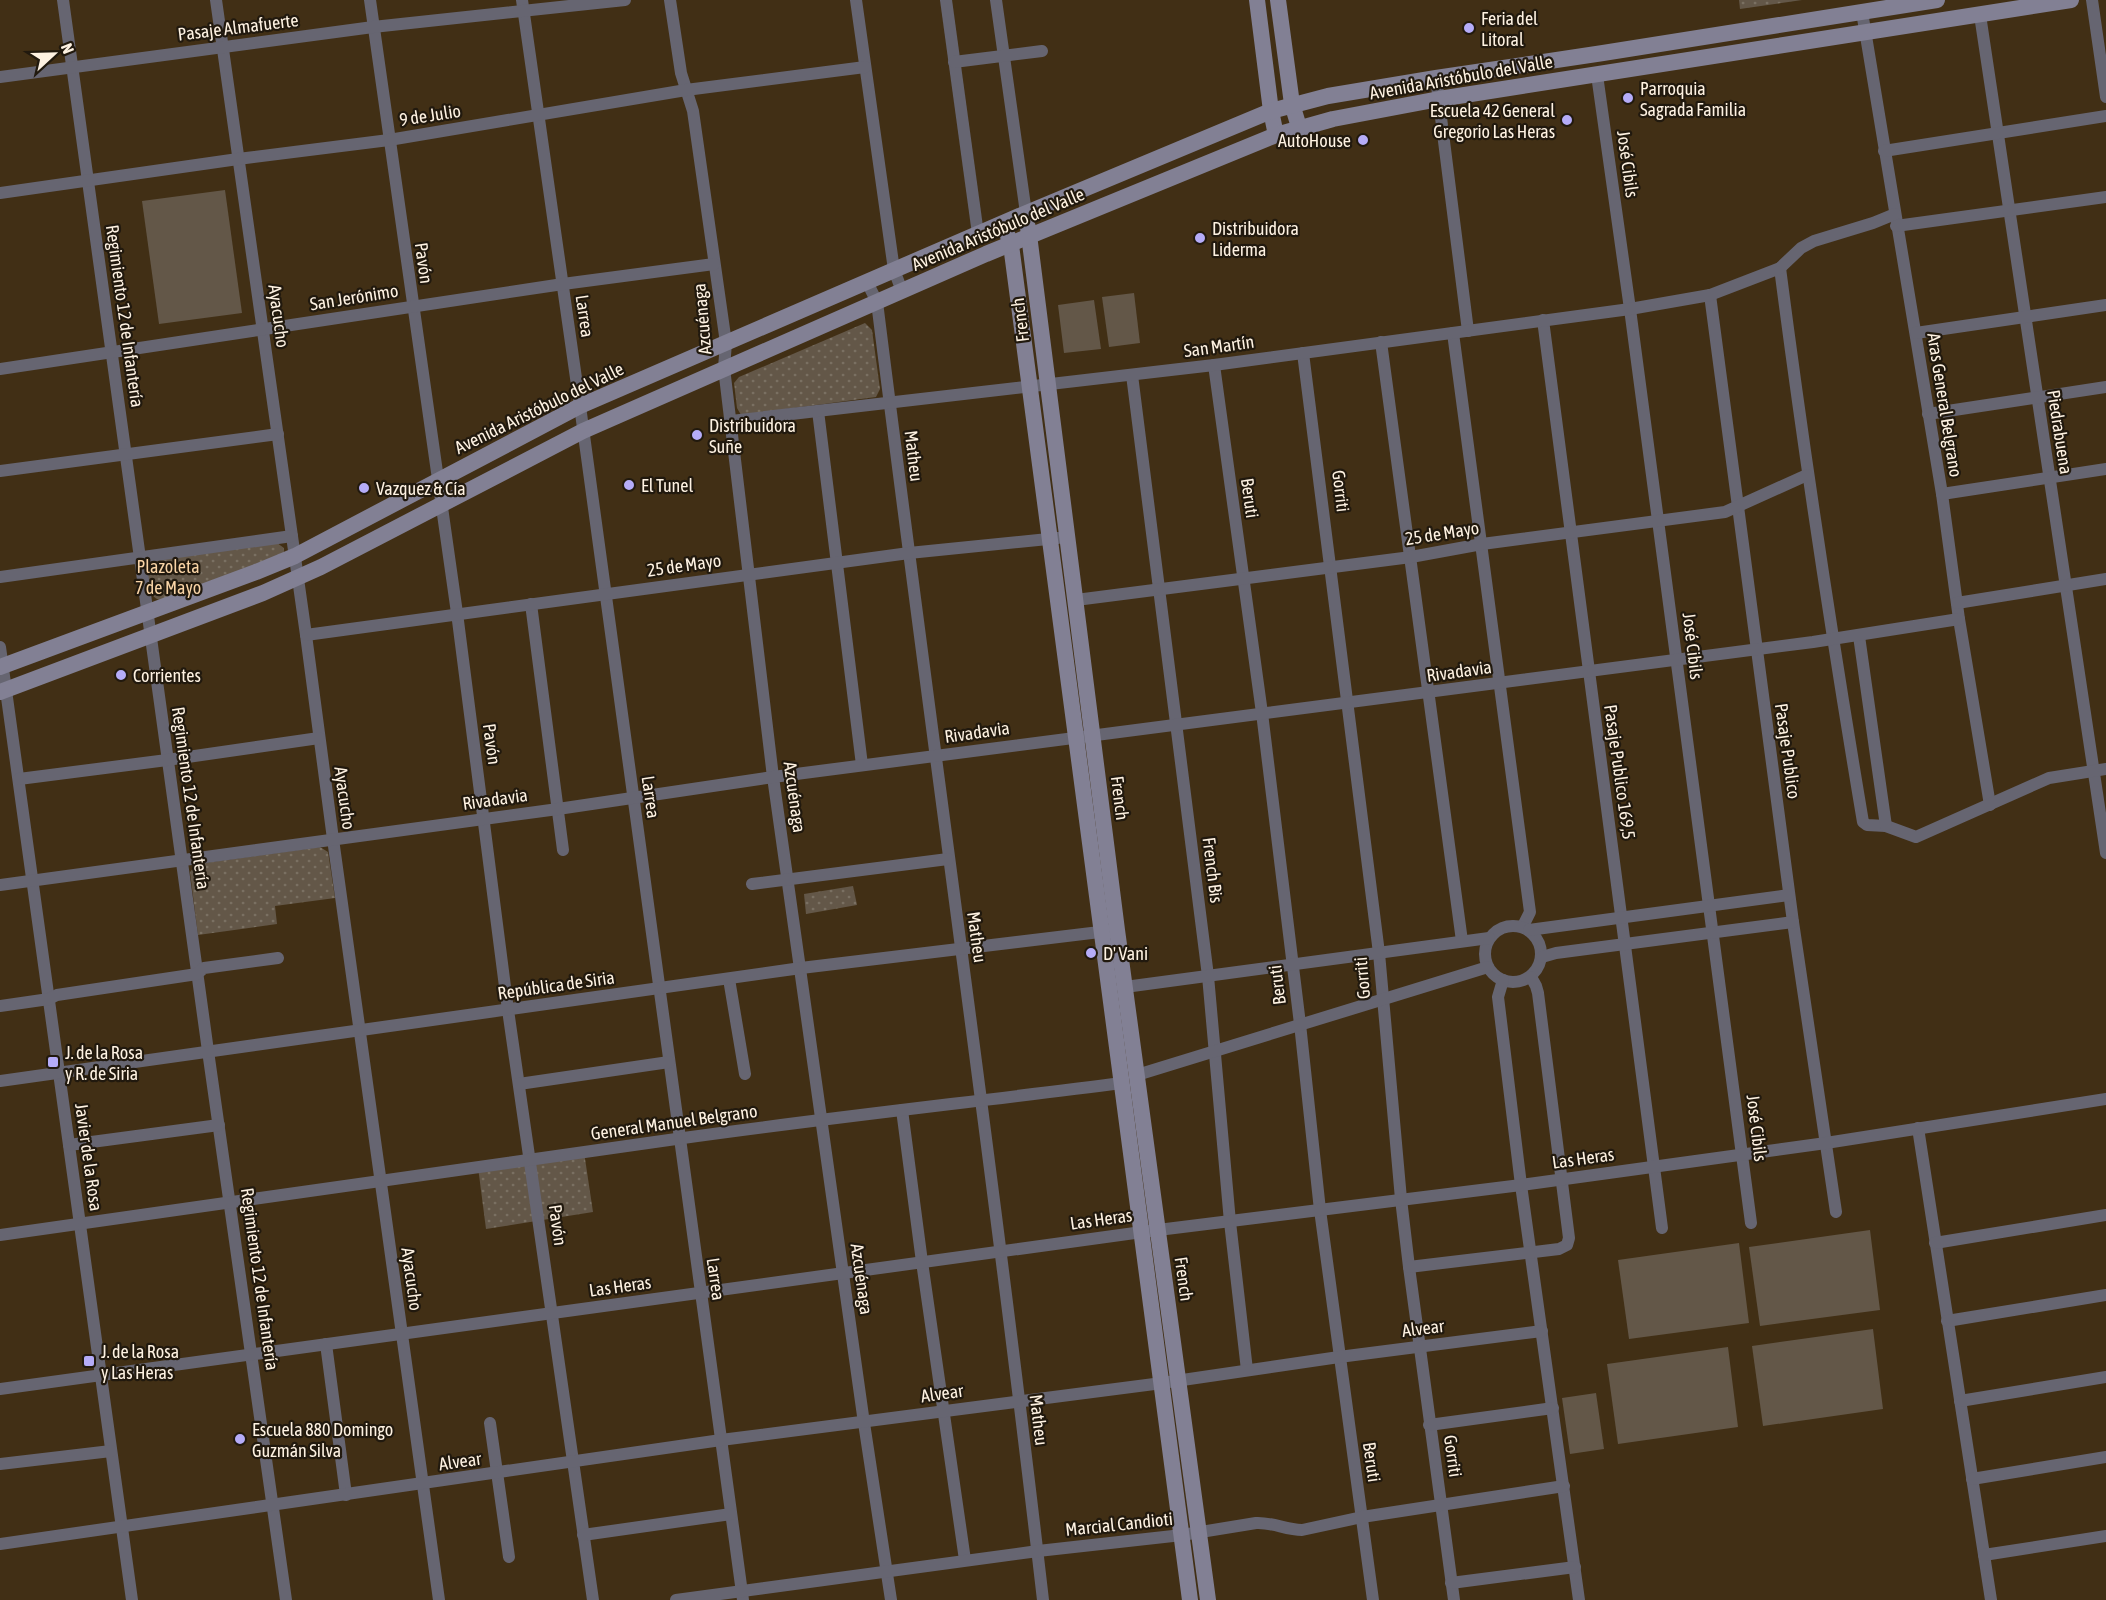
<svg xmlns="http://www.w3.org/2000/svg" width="2106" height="1600" viewBox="0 0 2106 1600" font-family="'Asap Condensed',sans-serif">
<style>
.grass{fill:#635748}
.park{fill:url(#park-dots)}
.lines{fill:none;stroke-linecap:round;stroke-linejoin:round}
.street{stroke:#666571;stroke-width:12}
.secondary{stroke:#828094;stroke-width:16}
.poi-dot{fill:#b5acf8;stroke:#21190e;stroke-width:2}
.labels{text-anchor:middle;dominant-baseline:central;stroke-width:4.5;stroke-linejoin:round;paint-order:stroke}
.poi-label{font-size:18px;fill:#fef2e2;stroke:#21190e;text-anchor:start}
.street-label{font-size:18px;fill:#fef2e2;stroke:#21190e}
.park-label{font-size:18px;fill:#f9d4a6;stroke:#21190e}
</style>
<defs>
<pattern id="park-dots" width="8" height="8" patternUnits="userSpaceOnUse" patternTransform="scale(1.5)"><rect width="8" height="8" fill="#635748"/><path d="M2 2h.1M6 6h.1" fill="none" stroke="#7a7062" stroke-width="1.8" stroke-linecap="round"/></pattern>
</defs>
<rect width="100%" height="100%" fill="#412f15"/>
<g class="grass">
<polygon points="225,190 242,313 159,324 142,201"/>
<polygon points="1134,293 1140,343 1109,347 1102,297"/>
<polygon points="1094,300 1101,349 1064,353 1058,305"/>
<polygon points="1870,1230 1880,1310 1760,1326 1749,1247"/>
<polygon points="1739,1243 1749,1323 1629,1339 1618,1260"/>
<polygon points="1873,1329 1883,1409 1763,1426 1752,1346"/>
<polygon points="1728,1347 1738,1427 1618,1444 1607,1364"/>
<polygon points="1596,1393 1604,1449 1570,1454 1562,1398"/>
</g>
<g class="park">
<polygon points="1739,0 1802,0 1740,9"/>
<polygon points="865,323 872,330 880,389 876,397 741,415 737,408 734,383 739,377"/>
<path d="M 277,543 L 284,548 L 284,552 L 280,556 L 160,600 C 147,597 149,578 147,566 L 153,559 Z"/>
<polygon points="320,847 328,852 335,898 275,906 277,924 198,935 190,872 197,864"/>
<polygon points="853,886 857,905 806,914 804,894"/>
<polygon points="584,1152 593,1212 486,1229 478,1167"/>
</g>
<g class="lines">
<g class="street">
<polyline points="63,0 208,1051 286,1600"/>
<polyline points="216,0 306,635 333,839 439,1600"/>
<polyline points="370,0 457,613 508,1010 593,1600"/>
<polyline points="522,0 580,406 743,1600"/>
<polyline points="670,0 681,73 693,111 726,343 724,368 773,777 864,1423 891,1600"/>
<polyline points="856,0 894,270 902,291"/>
<polyline points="946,0 978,234"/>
<polyline points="996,0 1026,213"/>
<polyline points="2092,0 2106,97"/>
<polyline points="1862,12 1942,494 1959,619 1990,805"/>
<polyline points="1980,15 2106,853"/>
<polyline points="954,62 1042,51"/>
<polyline points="1597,75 1630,309 1751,1223"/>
<polyline points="0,77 373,27 625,0"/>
<polyline points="1436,78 1468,331"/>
<polyline points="1884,151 2106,116"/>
<polyline points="0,193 238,159 389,140 686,90 865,67"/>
<polyline points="1896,226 2106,197"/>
<path d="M 1780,268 C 1804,453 1832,638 1863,822 L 1867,825 L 1886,826 L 1916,837 L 2049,778 L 2106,769"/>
<path d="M 867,282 L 877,302 C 931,735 993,1167 1043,1600"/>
<polyline points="1710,295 1793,922 1836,1212"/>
<polyline points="1543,320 1662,1228"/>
<polyline points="1453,333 1530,912 1523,926"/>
<polyline points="1916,333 2106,305"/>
<polyline points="1381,342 1462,941"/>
<polyline points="1303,353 1379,953 1401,1199 1409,1267 1454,1600"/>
<polyline points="1214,365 1262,713 1300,1024 1320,1210 1373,1600"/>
<polyline points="0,369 563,284 714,264"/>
<polyline points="1132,375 1208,976 1230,1222 1247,1370"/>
<polyline points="818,411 862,765"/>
<polyline points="1928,414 2106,387"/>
<polyline points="731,421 1214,365 1630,309 1710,295 1780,268 1801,248 1814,241 1873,223 1895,214"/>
<polyline points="0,471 278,434"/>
<polyline points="1942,494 2106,469"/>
<polyline points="0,577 292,536"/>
<polyline points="1076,600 1411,557 1482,544 1725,512 1807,475"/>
<polyline points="1957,603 2106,579"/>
<polyline points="531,604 563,850"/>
<polyline points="306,635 909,553 1058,538"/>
<polyline points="1859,636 1886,826"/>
<polyline points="0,647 132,1600"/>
<polyline points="19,779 167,760 319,738"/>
<polyline points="752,884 948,859"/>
<polyline points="0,885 558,809 773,777 1813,642 1959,619"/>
<circle cx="1513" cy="954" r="28"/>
<polyline points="1529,930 1789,895"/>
<polyline points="1542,957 1556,953 1793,922"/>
<polyline points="729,979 745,1074"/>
<polyline points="1503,980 1498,997 1521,1185 1579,1600"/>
<polyline points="1125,987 1489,938"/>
<polyline points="0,1006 49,999 57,995 197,974 204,968 278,958"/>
<polyline points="1137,1075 1488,967"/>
<polyline points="0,1081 801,968 1108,931"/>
<polyline points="519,1084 669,1062"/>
<polyline points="902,1110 922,1262 965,1560"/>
<polyline points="1918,1128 1991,1600"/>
<polyline points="69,1145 219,1125"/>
<path d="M 0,1235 C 226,1204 451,1170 676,1139 C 825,1118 974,1102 1122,1083"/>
<polyline points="1935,1243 2106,1215"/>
<polyline points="1409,1267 1559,1249 1567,1245 1569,1238 1538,993 1536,986 1531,977"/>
<polyline points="1947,1321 2106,1295"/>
<polyline points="326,1344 346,1495"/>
<polyline points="0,1389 1142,1232 1521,1185 1826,1143 2106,1099"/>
<polyline points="1960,1401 2106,1377"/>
<polyline points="490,1423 509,1557"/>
<polyline points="1429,1425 1553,1408"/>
<polyline points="0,1464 111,1451"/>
<polyline points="1972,1479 2106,1457"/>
<polyline points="583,1535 731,1514"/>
<polyline points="0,1544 721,1440 1162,1383 1339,1357 1542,1331"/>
<polyline points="1984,1555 2106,1536"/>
<polyline points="1451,1583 1575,1567"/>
<path d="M 676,1600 L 1038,1551 L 1182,1535 L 1256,1523 C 1272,1522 1286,1530 1302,1530 L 1362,1517 L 1564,1486"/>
</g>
<g class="secondary">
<polyline points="1257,0 1271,111 1276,135"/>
<polyline points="1278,0 1292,104 1299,127"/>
<polyline points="1028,227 1117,930 1208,1600"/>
<polyline points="1008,236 1011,245 1190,1600"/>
<polyline points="0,667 256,572 295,556 580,406 1012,219 1271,111 1328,96 1436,78 1603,53 1937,0"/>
<polyline points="0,692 263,593 321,567 583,431 986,254 1276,135 1333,119 1439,99 2071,0"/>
</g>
</g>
<g class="poi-dot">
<circle cx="1469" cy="28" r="6"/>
<circle cx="1628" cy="98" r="6"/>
<circle cx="1567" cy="120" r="6"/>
<circle cx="1363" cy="140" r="6"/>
<circle cx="1200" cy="238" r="6"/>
<circle cx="697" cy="435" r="6"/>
<circle cx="629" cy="485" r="6"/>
<circle cx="364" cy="488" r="6"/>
<circle cx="121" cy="675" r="6"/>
<circle cx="1091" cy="953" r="6"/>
<rect x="47" y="1056" width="12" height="12" rx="3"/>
<rect x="83" y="1355" width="12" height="12" rx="3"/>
<circle cx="240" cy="1439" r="6"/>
</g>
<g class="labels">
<g class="poi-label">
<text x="1481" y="18">Feria del<tspan x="1481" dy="21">Litoral</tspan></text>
<text x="1640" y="88">Parroquia<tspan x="1640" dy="21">Sagrada Familia</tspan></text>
<text x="1555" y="110" text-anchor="end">Escuela 42 General<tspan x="1555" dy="21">Gregorio Las Heras</tspan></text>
<text x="1351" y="140" text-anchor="end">AutoHouse</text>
<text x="1212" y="228">Distribuidora<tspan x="1212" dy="21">Liderma</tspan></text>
<text x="709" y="425">Distribuidora<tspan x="709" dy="21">Suñe</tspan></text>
<text x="641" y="485">El Tunel</text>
<text x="376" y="488">Vazquez &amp; Cía</text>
<text x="133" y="675">Corrientes</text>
<text x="1103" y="953">D' Vani</text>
<text x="65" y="1052">J. de la Rosa<tspan x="65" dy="21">y R. de Siria</tspan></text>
<text x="101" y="1351">J. de la Rosa<tspan x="101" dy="21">y Las Heras</tspan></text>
<text x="252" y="1429">Escuela 880 Domingo<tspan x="252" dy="21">Guzmán Silva</tspan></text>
</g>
<g class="street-label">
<text transform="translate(238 27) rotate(-7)">Pasaje Almafuerte</text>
<text transform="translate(1461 77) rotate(-10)">Avenida Aristóbulo del Valle</text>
<text transform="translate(430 115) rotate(-9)">9 de Julio</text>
<text transform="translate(1628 164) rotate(82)">José Cibils</text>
<text transform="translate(998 229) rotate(-23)">Avenida Aristóbulo del Valle</text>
<text transform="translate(424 263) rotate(82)">Pavón</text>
<text transform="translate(354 297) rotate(-9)">San Jerónimo</text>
<text transform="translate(125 316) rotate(82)">Regimiento 12 de Infantería</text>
<text transform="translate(279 316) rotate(82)">Ayacucho</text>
<text transform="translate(585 316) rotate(82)">Larrea</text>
<text transform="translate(702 319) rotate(-95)">Azcuénaga</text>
<text transform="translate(1020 320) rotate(-97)">French</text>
<text transform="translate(1219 346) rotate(-8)">San Martín</text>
<text transform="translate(1945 405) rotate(81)">Aras General Belgrano</text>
<text transform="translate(539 408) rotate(-26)">Avenida Aristóbulo del Valle</text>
<text transform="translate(2060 432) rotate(81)">Piedrabuena</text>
<text transform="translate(914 456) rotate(83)">Matheu</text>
<text transform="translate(1341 491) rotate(83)">Gorriti</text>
<text transform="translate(1250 498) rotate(82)">Beruti</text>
<text transform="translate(1442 533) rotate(-9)">25 de Mayo</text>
<text transform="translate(684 565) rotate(-8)">25 de Mayo</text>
<text transform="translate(1693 646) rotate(83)">José Cibils</text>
<text transform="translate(1459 671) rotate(-8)">Rivadavia</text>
<text transform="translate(977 732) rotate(-8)">Rivadavia</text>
<text transform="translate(492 744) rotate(82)">Pavón</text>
<text transform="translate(1788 751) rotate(82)">Pasaje Publico</text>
<text transform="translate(1620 772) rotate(82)">Pasaje Publico 169,5</text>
<text transform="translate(651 797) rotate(82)">Larrea</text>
<text transform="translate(795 797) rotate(82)">Azcuénaga</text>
<text transform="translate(191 798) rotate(82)">Regimiento 12 de Infantería</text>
<text transform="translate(345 798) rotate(82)">Ayacucho</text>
<text transform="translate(1120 798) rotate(83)">French</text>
<text transform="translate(495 799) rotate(-8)">Rivadavia</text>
<text transform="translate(1213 870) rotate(83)">French Bis</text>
<text transform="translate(977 937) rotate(82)">Matheu</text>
<text transform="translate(1362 978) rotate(-95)">Gorriti</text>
<text transform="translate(556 985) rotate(-8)">República de Siria</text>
<text transform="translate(1277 985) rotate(-97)">Beruti</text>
<text transform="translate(674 1122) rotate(-8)">General Manuel Belgrano</text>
<text transform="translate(1757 1128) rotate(83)">José Cibils</text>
<text transform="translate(89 1157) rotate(82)">Javier de la Rosa</text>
<text transform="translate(1583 1158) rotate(-8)">Las Heras</text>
<text transform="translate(1101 1219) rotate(-8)">Las Heras</text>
<text transform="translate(558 1225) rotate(82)">Pavón</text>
<text transform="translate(260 1279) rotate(82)">Regimiento 12 de Infantería</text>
<text transform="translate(412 1279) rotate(82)">Ayacucho</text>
<text transform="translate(716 1279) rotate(82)">Larrea</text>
<text transform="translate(862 1279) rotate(82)">Azcuénaga</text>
<text transform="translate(1184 1279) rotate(82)">French</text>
<text transform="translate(620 1286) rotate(-8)">Las Heras</text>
<text transform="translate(1423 1328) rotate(-7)">Alvear</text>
<text transform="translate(942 1393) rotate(-8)">Alvear</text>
<text transform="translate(1039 1420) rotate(83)">Matheu</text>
<text transform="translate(1453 1456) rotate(82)">Gorriti</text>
<text transform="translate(460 1461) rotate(-8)">Alvear</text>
<text transform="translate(1372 1462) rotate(82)">Beruti</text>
<text transform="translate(1119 1524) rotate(-6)">Marcial Candioti</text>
</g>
<g class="park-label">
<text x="168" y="566">Plazoleta<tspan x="168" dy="21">7 de Mayo</tspan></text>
</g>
</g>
<g transform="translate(54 54) rotate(68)" stroke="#21190e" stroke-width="4.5" paint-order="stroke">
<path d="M0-4.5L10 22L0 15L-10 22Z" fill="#fef2e2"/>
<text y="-9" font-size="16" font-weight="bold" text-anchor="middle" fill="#fef2e2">N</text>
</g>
</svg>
